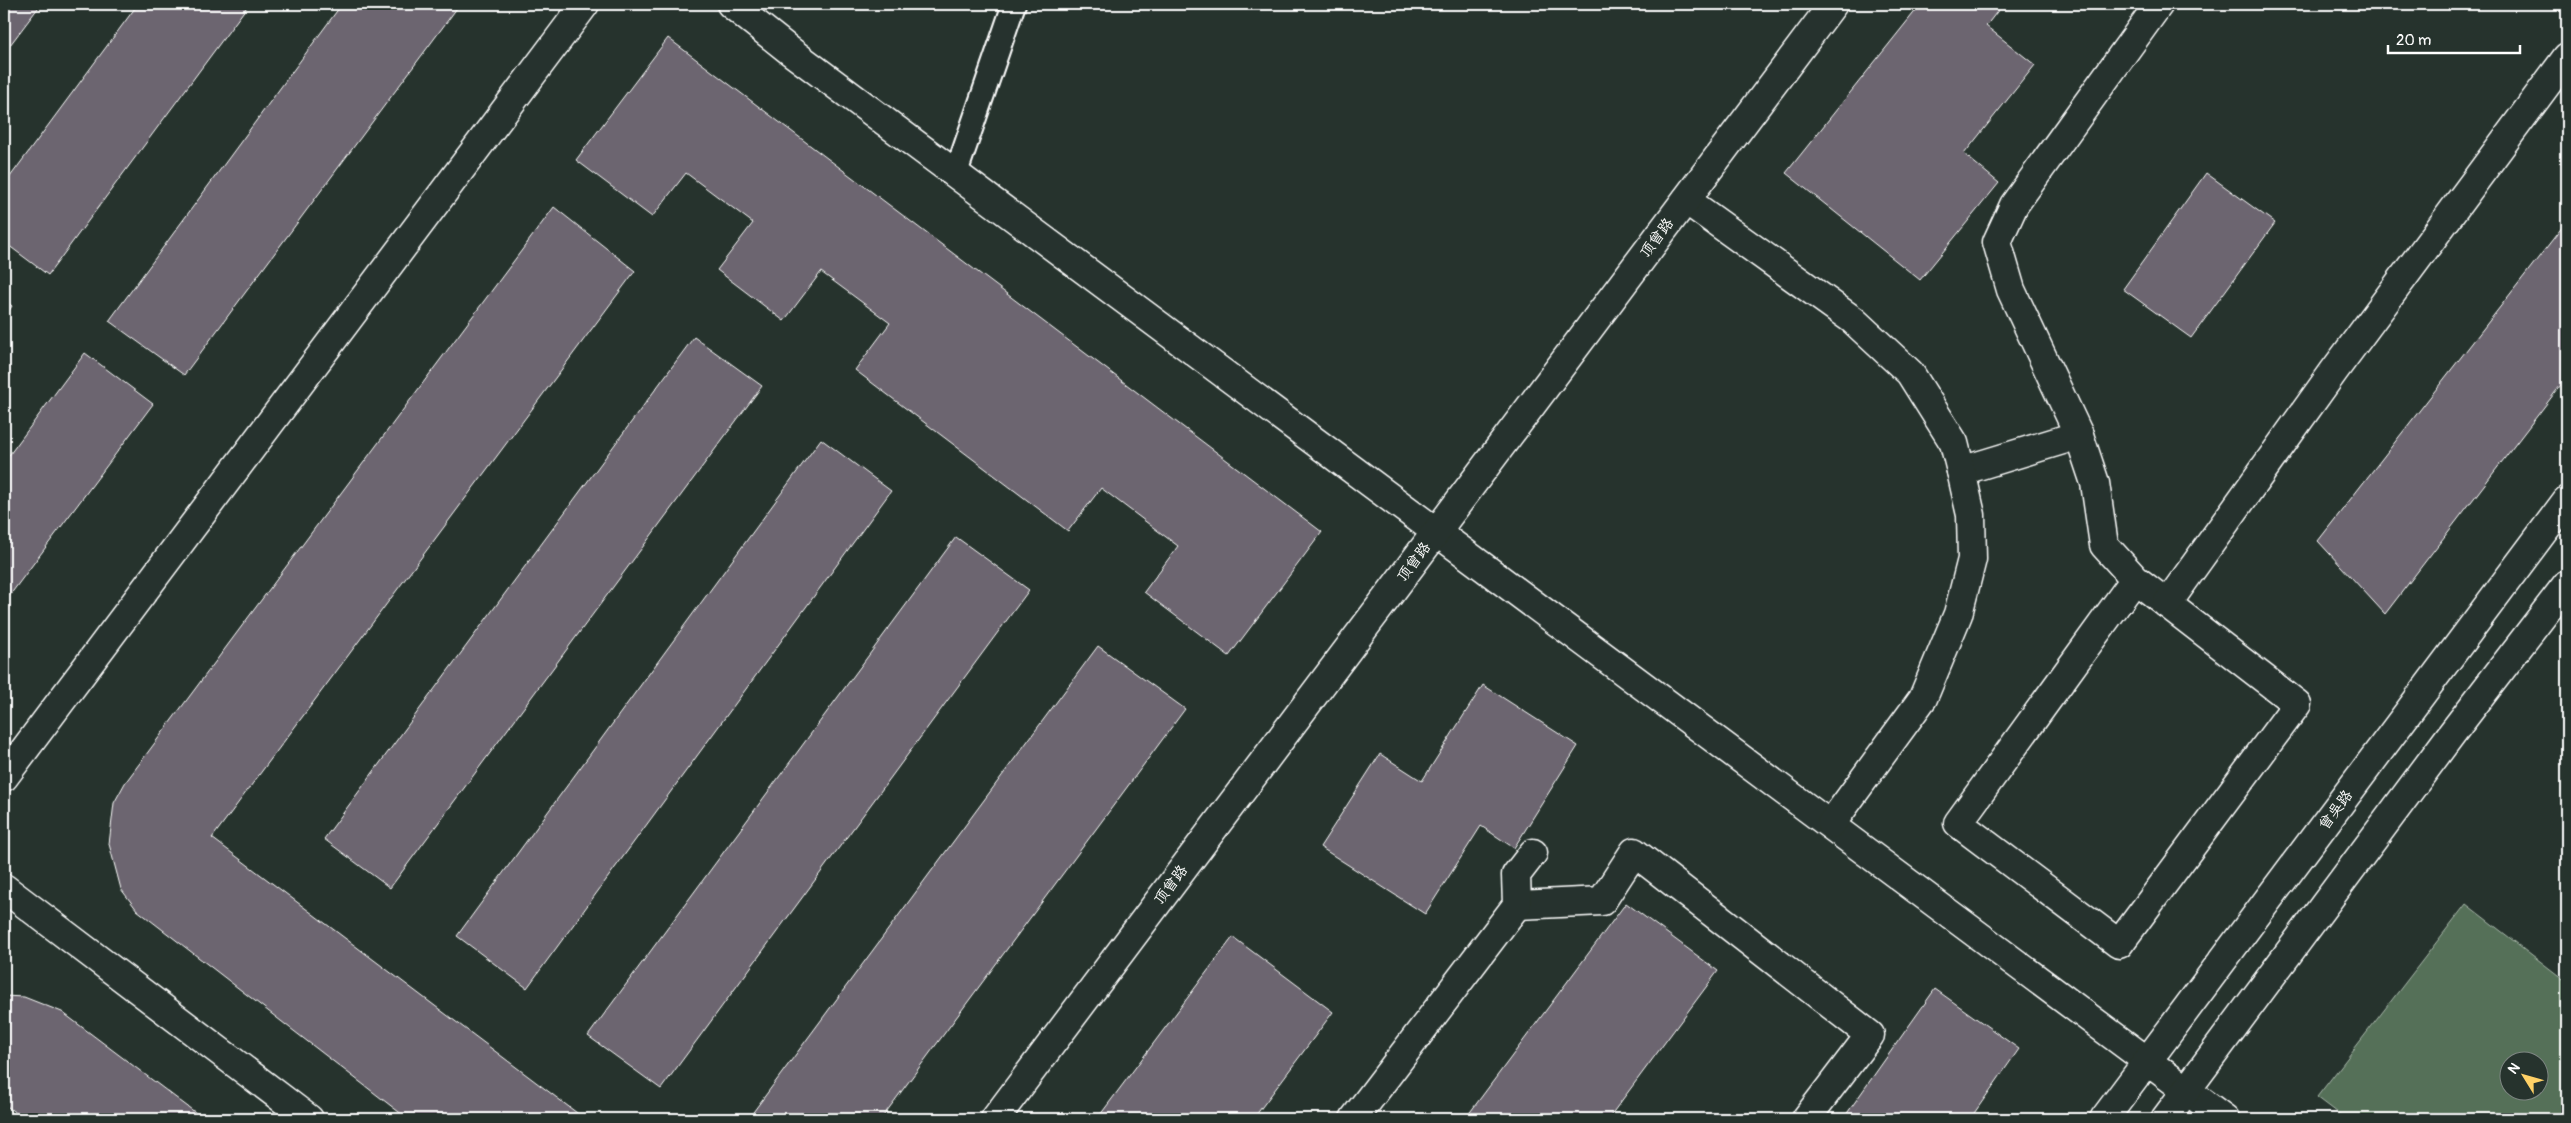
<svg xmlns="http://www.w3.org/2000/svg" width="2571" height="1123" viewBox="0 0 2571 1123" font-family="Pangolin,'LXGW WenKai TC',sans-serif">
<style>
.green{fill:#547058;stroke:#aab8ac;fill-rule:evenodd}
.building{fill:#6c656f;stroke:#fff}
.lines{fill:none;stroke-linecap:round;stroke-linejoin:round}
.service-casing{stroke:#fff;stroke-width:26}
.pedestrian-casing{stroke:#fff;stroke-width:31}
.minor-casing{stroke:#fff;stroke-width:31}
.tertiary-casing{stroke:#fff;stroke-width:31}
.service{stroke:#26332d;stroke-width:22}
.pedestrian{stroke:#26332d;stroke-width:28}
.minor{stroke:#26332d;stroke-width:28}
.tertiary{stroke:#26332d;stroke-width:28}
.labels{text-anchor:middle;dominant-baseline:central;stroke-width:4.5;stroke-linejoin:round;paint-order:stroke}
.street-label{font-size:15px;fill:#fff;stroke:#26332d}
</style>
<rect width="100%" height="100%" fill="#26332d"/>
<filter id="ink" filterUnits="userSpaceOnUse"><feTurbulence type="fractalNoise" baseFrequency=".02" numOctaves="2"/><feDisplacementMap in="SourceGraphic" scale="10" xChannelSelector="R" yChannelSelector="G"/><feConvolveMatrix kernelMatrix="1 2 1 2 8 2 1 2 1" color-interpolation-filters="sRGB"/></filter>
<g filter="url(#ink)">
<path class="green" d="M 2466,904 L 2567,982 L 2567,1119 L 2346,1119 L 2317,1097 ZM 2508,1060 L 2538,1060 L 2538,1090 L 2508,1090 Z"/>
<g class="building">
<polygon points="4,4 41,4 4,53"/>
<polygon points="138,4 249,4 48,275 4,242 4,185"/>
<polygon points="342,4 460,4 184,375 109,321"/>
<polygon points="1921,4 2003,4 1986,26 2035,65 1964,154 1999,183 1920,280 1786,173"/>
<polygon points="668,38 1322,532 1229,656 1144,592 1178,546 1101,488 1068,531 855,370 890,323 821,272 784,321 717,270 753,223 686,173 652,217 576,160"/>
<polygon points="2206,173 2275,223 2191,338 2123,289"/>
<polygon points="554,207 635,271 212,838 585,1119 408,1119 137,910 121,889 109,844 114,803 125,783"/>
<polygon points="2567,221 2567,377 2385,614 2318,541"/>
<polygon points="4,299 12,306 4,318"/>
<polygon points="694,337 762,386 390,888 324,839"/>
<polygon points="85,353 153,404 4,603 4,462"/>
<polygon points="821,439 891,491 527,988 457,936"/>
<polygon points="956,537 1029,590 661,1089 588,1036"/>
<polygon points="1098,646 1185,709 881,1119 748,1119"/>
<polygon points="1483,685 1578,746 1514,848 1481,826 1425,914 1320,847 1380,754 1422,781"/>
<polygon points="1626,903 1718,971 1608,1119 1465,1119"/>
<polygon points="1233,937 1333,1012 1253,1119 1097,1119"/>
<polygon points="1935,989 2019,1049 1970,1119 1843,1119"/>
<polygon points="4,996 24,997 62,1012 204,1119 24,1119 4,1104"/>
</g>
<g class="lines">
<g class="service-casing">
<polyline id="service" points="956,173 1014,4"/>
</g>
<g class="pedestrian-casing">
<g id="pedestrian">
<polyline points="2079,435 2011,290 1997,242 2014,205 2159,4"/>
<polyline points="1961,471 2079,435 2095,483 2104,545 2135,579 2297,704 2119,944 1958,823 2135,579"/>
<polyline points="2167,604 2334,371 2567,57"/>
<polyline points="1517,905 1602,901 1634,852 1870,1035 1806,1119"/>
<polyline points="1354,1119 1517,905 1516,875 1533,853"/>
</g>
</g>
<g class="minor-casing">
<g id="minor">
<polyline points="731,4 789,50 2225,1119"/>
<polyline points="1686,200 1853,320 1910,373 1954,443 1961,471 1971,515 1972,559 1958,614 1923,698 1831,824"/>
<polyline points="4,777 585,4"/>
<polyline points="4,888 309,1119"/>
<polyline points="995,1119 1833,4"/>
</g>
</g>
<g class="tertiary-casing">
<g id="tertiary">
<polyline points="2104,1119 2567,500"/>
<polyline points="2165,1119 2453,732 2567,584"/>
</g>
</g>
<use href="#service" class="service"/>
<use href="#pedestrian" class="pedestrian"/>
<use href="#minor" class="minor"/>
<use href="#tertiary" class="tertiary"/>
</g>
</g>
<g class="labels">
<g class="street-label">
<text transform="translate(1657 238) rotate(-53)">顶曾路</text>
<text transform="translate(1414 562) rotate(-53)">顶曾路</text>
<text transform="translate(2336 810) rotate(-53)">曾吴路</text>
<text transform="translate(1171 885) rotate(-53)">顶曾路</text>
</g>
</g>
<rect width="2571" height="1123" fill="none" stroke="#26332d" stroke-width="20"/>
<rect x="10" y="10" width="2551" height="1103" fill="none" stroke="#fff" stroke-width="2" filter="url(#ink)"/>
<g transform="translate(2524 1076) rotate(307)"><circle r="24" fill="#26332d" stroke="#7d8581"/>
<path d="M0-4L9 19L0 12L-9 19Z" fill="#ffd166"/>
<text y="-8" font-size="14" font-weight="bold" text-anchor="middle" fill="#ffffff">N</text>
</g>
<path d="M2388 45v8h132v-8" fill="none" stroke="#ffffff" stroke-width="2.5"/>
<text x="2396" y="45" font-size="15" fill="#ffffff" stroke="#26332d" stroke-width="4" paint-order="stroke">20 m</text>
</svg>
